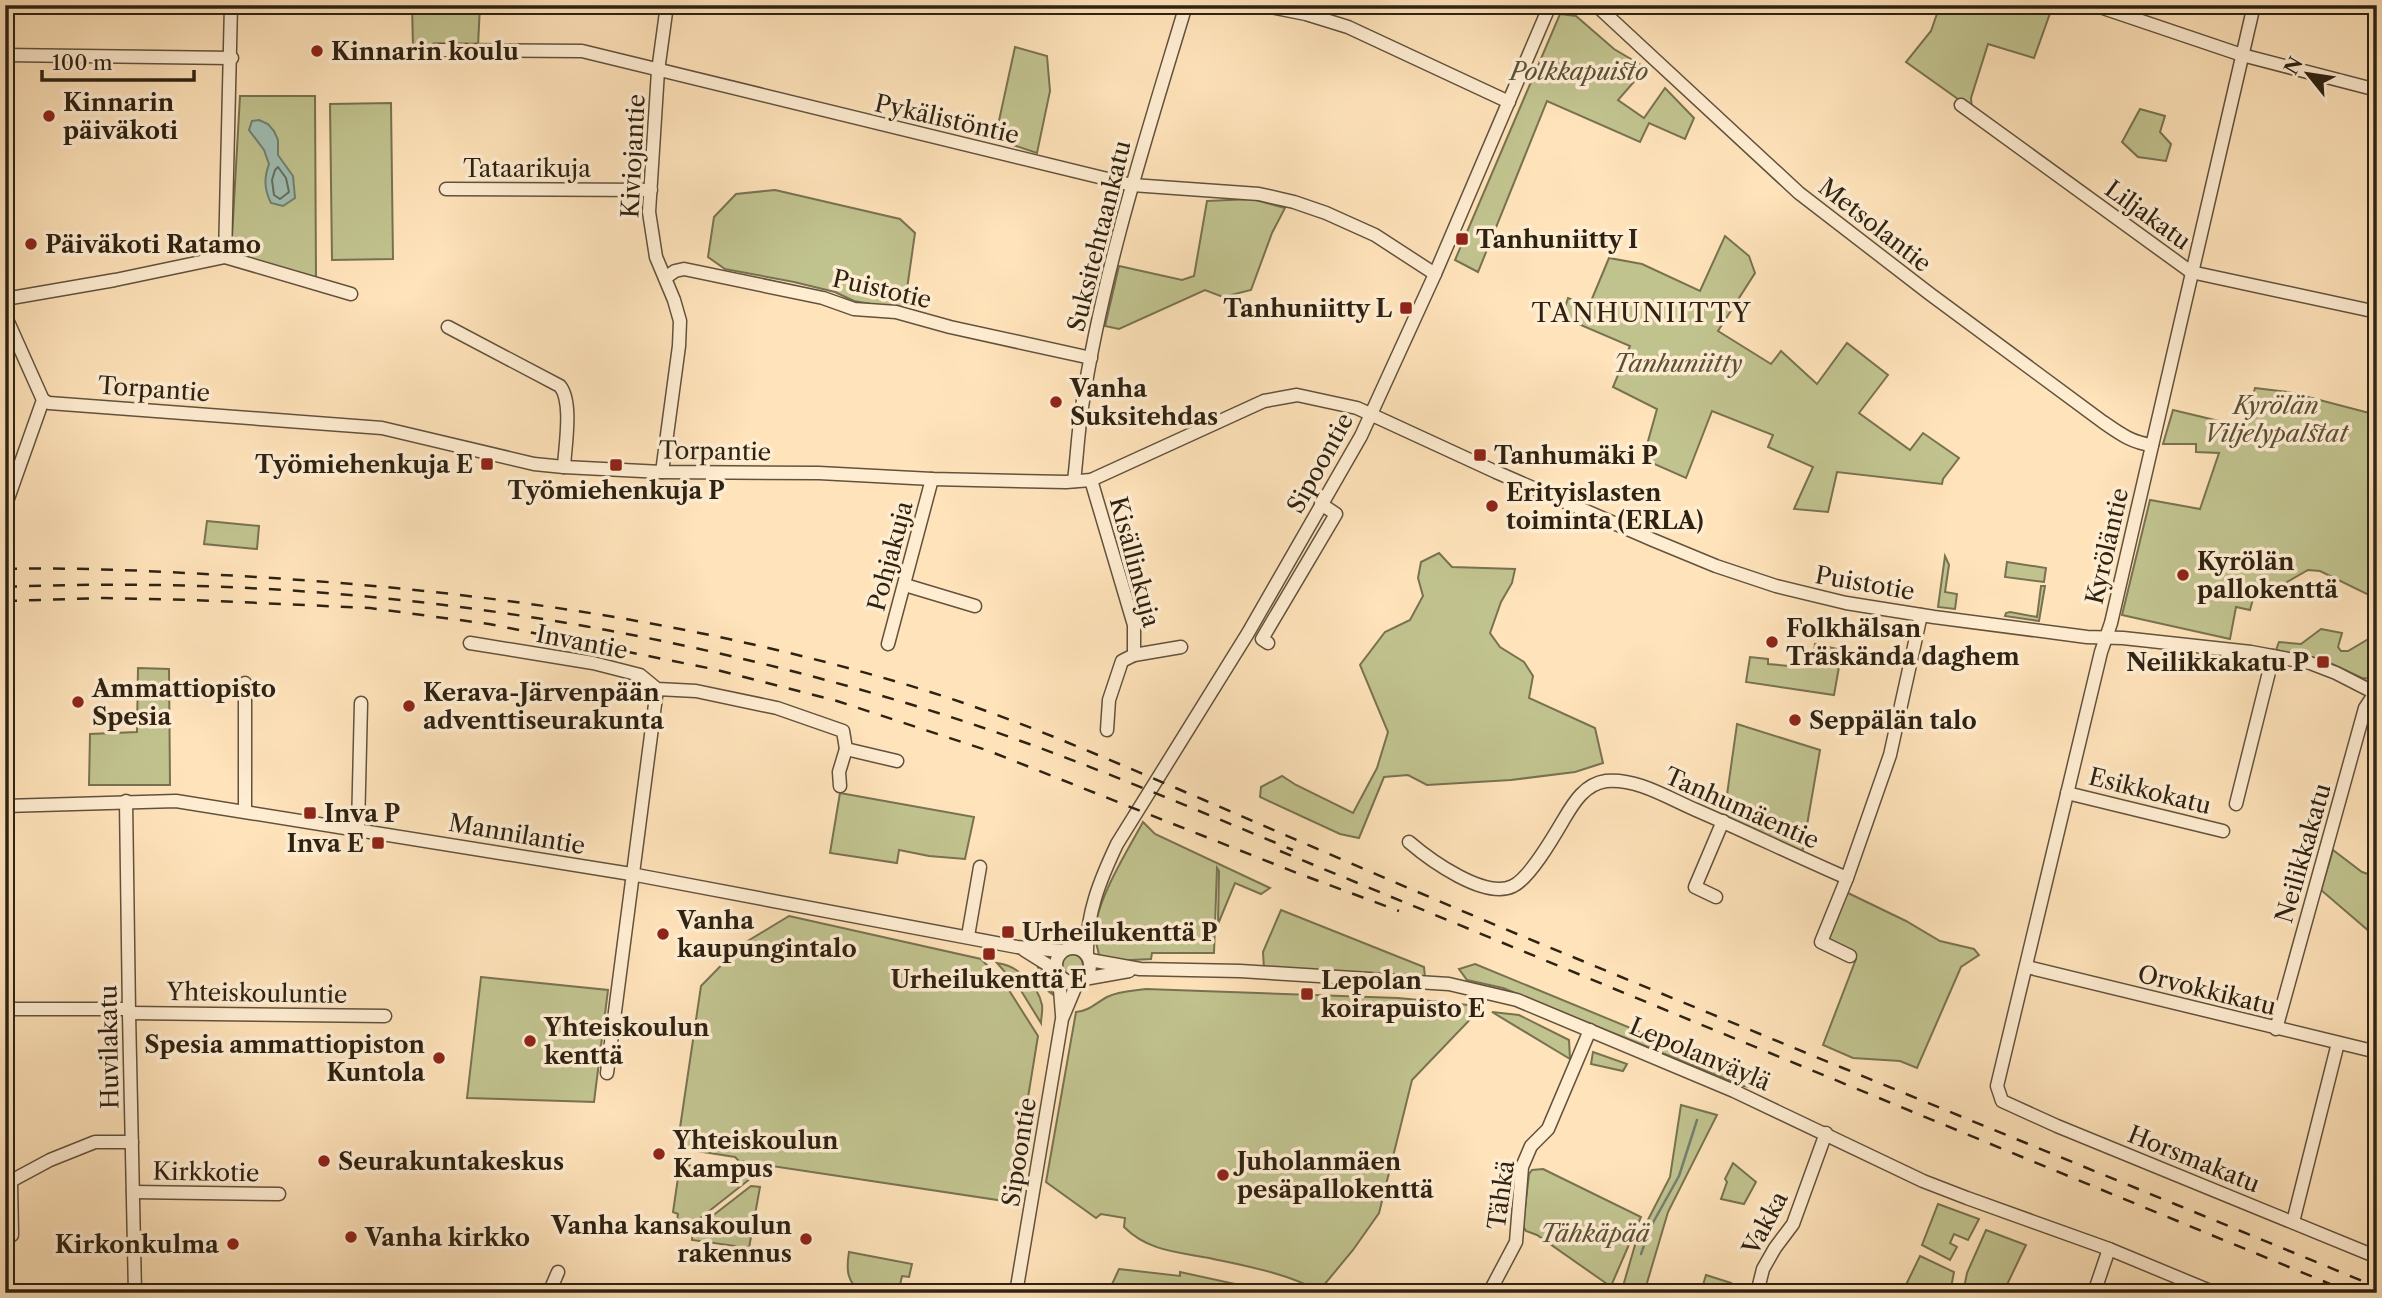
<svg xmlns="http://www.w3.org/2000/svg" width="2382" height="1298" viewBox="0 0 2382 1298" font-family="'Libre Caslon Text',serif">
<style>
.green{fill:#c1c38f;stroke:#787251;stroke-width:2}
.water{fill:#a0beb2;stroke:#728072;stroke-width:2}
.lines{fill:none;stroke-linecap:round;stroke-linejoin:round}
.shore{stroke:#677062;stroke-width:2}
.stream{stroke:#728072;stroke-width:2.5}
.minor-casing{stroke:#62523d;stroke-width:15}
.minor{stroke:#ffedd2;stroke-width:12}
.rail{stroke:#2e2213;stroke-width:2.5;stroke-dasharray:12 12;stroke-linecap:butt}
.poi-dot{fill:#8f2418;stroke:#ffedd2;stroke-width:2.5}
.labels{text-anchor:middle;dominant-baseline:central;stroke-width:7;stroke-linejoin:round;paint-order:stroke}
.poi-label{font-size:24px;font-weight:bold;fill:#2e2213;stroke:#ffedd2;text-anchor:start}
.park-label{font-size:24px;font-style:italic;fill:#5a5238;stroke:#ffedd2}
.street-label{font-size:24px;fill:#2e2213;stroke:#ffedd2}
.neighbourhood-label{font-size:26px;letter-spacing:2px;fill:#2e2213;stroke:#ffedd2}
</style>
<rect width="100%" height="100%" fill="#ffe3ba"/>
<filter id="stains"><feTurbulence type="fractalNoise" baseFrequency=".00286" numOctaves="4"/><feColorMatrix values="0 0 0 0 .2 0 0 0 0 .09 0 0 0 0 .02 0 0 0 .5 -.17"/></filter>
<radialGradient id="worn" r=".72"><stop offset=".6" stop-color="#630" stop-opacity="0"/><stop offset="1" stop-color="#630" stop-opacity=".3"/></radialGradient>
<g class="green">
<polygon points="412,5 480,5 478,46 413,47"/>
<polygon points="1940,5 2053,5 2034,58 1988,44 1971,98 1972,109 1906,62 1931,31"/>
<polygon points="1560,14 1576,16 1614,49 1646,68 1618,100 1644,118 1665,88 1694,118 1685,139 1649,123 1640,142 1547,101 1478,272 1455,260"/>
<polygon points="1015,47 1047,56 1050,91 1037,153 995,139"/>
<polygon points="240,96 315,96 316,279 231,254"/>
<polygon points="391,103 393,259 332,260 330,104"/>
<polygon points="2140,109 2165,116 2160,132 2171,144 2166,161 2138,157 2122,142"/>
<polygon points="775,190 900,219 915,233 904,310 854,301 835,292 794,282 725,269 708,257 714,217 736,194"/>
<polygon points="1252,199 1285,208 1272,233 1251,290 1223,297 1205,290 1119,329 1105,326 1119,266 1182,280 1194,276 1207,201"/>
<polygon points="1725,236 1749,256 1755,273 1718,331 1771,364 1781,351 1817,384 1847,343 1888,375 1859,413 1910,450 1923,433 1959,458 1943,479 1942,484 1837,472 1828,512 1794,509 1813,467 1768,447 1773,435 1712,411 1686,478 1643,459 1657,409 1613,387 1630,346 1562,317 1568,298 1589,306 1609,258 1642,264 1700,291"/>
<polygon points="2255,388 2289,392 2377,415 2377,599 2320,571 2308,570 2282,585 2256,588 2250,610 2236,607 2230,639 2122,615 2150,500 2200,509 2219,453 2196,452 2196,444 2163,444 2173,410 2244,427"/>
<polygon points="207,521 259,526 257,549 204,544"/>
<polygon points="1439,553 1452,567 1515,569 1512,583 1501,602 1490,633 1500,647 1524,662 1533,676 1529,698 1595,728 1603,763 1575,772 1511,780 1427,785 1408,775 1384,777 1359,838 1340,834 1260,797 1261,787 1282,776 1296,785 1353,813 1377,768 1388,732 1360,665 1385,632 1410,620 1423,596 1418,578 1421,562"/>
<polygon points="1945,556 1949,565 1945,592 1957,594 1955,609 1938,607"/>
<polygon points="2007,562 2046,568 2044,582 2005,577"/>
<polygon points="2041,586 2045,586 2039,621 2005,616 2006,613 2010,612 2037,617"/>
<polygon points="2321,629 2342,633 2338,647 2341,651 2348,651 2377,634 2376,676 2371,679 2362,678 2330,663 2276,650 2279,642 2301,644"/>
<polygon points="1815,644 1842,650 1834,695 1746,682 1750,657 1768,659 1768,664 1812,668"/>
<polygon points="138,668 169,669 170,785 89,785 90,734 137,732"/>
<polygon points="1737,724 1820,750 1802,854 1724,816"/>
<polygon points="840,793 974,817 965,859 929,856 899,850 897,863 830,853"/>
<path d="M 1143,822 L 1155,834 L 1270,888 L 1261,894 L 1235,883 L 1218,924 L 1219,871 L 1217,868 L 1214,953 L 1152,953 L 1151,959 L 1111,961 L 1099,955 C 1098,949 1096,944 1095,938 C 1092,906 1128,850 1143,822 Z"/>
<polygon points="2333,850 2362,872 2377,877 2377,938 2321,890"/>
<polygon points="1846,892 1906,921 1940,941 1974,949 1979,955 1961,967 1917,1068 1900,1061 1853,1058 1823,1045 1856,959 1827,941"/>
<polygon points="1281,910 1424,967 1425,978 1264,969 1263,952"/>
<polygon points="789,916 981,959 1005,984 1038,1036 1011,1202 739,1161 735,1157 677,1148 701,986 741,945"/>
<circle cx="1072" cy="965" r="11"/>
<path d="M 997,963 C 1017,965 1038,985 1042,1005 C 1043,1011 1041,1017 1041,1023 L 1020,989 Z"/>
<path d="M 1038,964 C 1048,970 1052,983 1052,994 C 1042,987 1037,976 1038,964 Z"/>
<polygon points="1475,964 1764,1083 1761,1088 1743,1086 1503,988 1467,980 1459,969"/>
<polygon points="481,977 608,990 594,1102 467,1098"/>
<path d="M 1146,989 L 1398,998 L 1440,1002 L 1442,1013 L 1452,1012 L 1452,1003 L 1482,1007 L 1412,1080 L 1379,1213 L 1353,1250 L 1319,1291 C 1286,1273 1246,1266 1209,1258 C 1177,1252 1148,1251 1124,1227 L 1125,1218 L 1101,1214 L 1096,1218 L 1046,1182 L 1076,1012 C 1089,1011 1096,1003 1107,997 C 1119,991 1133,991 1146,989 Z"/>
<polygon points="1492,1012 1519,1015 1569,1040 1570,1059"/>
<polygon points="1593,1052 1627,1064 1623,1071 1591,1064"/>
<polygon points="1681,1105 1717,1115 1668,1212 1644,1293 1621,1293 1635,1245 1670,1177"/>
<polygon points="1733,1163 1756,1182 1744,1204 1721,1199 1727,1182 1725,1179"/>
<polygon points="680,1164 755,1175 685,1230 676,1229 678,1214 673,1212"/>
<polygon points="1543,1169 1641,1217 1611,1286 1613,1293 1607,1293 1610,1286 1537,1235 1526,1231 1523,1226 1529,1174 1532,1170"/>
<polygon points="751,1186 760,1187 749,1248 692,1240 693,1231"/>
<polygon points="1938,1204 1979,1219 1968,1240 1954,1234 1950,1243 1957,1247 1950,1260 1922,1245"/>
<polygon points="1986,1230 2026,1245 2003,1293 1963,1293 1967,1273"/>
<path d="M 849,1252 L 912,1264 L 909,1277 L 902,1276 L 900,1285 L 892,1293 L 861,1293 C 847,1281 846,1270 849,1252 Z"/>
<polygon points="1920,1256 1954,1272 1950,1293 1902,1293"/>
<polygon points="1119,1269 1180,1276 1180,1272 1277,1293 1108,1293"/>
<polygon points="1706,1275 1731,1283 1728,1293 1718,1293 1702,1288"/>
<polygon points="223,1286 258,1286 259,1293 223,1293"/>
</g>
<path class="water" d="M 259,120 L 268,124 L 274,131 L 278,140 L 278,155 L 293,176 L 295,198 L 283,206 L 271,203 C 264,189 264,178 269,164 L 264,150 L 249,130 L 252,121 Z"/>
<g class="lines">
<polygon class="shore" points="278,167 286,178 289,192 280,199 274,195 272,180 275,170"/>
<polyline class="stream" points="1641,1254 1650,1228 1679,1176 1697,1120"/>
<g class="minor-casing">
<g id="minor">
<polyline points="1261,5 1306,14 1348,27 1509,102"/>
<path d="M 1596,5 L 1799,193 L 1930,294 L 2103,422 C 2119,433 2132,443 2152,445"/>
<polyline points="2094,5 2242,55 2377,90"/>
<polyline points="2254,5 2111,623 2101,652 1997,1086 2002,1101 2057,1126 2377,1257"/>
<polyline points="435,50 582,51 1132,185 1259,194 1294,202 1326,213 1375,235 1435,274"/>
<polyline points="5,55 232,58"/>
<polyline points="1961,105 2191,272 2377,312"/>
<polyline points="446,189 651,190"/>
<polyline points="225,257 231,5"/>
<polyline points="665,278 675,271 684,269 823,298 854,309 896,312 950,327 1091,358"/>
<polyline points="5,299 115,280 225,257 351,294"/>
<polyline points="5,315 43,400 5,507"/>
<path d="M 448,327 L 560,386 C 573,402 565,446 564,467"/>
<polyline points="43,400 49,403 382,428 534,464 564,467 662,472 819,473 932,479 1066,482 1091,480 1264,401 1297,395 1357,408 1496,472 1653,540 1716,566 1776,586 1846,603 1934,617 2087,637 2123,638 2251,652 2310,663 2336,673 2377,694"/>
<polyline points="662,472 679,346 680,321 674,300 656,257 649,212 658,71 667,5"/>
<polyline points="1091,480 1134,625 1134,655 1181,647"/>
<path d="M 1074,481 C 1077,457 1078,432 1082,407 C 1103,270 1146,138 1186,5"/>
<polyline points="905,585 975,606"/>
<polyline points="470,643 593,663 640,675 657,689 696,691 777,708 843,731 846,749 897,761"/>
<polyline points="1268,643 1262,639 1336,514 1321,504"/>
<polyline points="888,644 932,479"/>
<polyline points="1107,730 1109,700 1122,661 1134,655"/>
<polyline points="840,786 839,772 846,749"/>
<polyline points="2067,793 2223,831"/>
<polyline points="126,801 129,1013 135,1293"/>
<polyline points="2236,804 2273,656"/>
<polyline points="5,806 176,801 631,874 1017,947 1062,951"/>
<polyline points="245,811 245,683"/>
<polyline points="358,829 361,703"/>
<path d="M 1409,842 C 1430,860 1485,900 1513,886 C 1530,878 1554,836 1564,819 C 1574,802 1585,784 1606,781 C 1637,778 1668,798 1696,810 C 1747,832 1796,856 1847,878 L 1890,755 L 1921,615"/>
<polyline points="1847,878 1821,942 1850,956"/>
<polyline points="1716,897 1695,887 1723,821"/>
<polyline points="968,936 980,867"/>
<circle cx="1073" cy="965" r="17"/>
<polyline points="1024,950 1056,970"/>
<path d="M 1087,954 C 1086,914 1100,880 1117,844 L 1248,633 L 1361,436 L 1435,274 L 1550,5"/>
<polyline points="1090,960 1140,969 1240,971 1449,984 1517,1000 1734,1091 1923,1181 1967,1198 2109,1249 2215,1293"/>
<polyline points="2027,967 2377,1052"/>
<polyline points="1059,976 1062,1015"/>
<polyline points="1084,979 1129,971"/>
<polyline points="5,1009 129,1009"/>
<polyline points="129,1013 385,1016"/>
<polyline points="2276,1029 2365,708 2377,690"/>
<polyline points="607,1073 657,689"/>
<polyline points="133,1192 279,1194"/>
<polyline points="2293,1222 2338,1043"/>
<polyline points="12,1235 11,1181 50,1160 95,1142 132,1142"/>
<polyline points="549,1293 558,1272"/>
<polyline points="1016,1293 1062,1019 1077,983"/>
<polyline points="1489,1293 1516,1242 1522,1167 1531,1146 1548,1129 1590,1030"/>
<polyline points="1757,1293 1763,1269 1775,1248 1793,1224 1826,1133"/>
<polyline points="2094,1293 2109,1249"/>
</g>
</g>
<use href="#minor" class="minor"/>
<g class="rail">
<path d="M 5,569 C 89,567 173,572 256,577 C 483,591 707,623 924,690 C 1020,720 1112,761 1204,800 C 1308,845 1412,890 1517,934 C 1803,1052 2090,1169 2377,1287"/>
<path d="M 5,587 C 315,574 624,616 919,707 C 1047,746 1170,799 1293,850"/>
<polyline points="5,601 104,598 193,600 370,608 489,624 713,669 837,701 989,751 1297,873 1399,911"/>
<polyline points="1280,851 2352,1293"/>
</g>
</g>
<g class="poi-dot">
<circle cx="317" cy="51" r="7"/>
<circle cx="49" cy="116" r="7"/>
<rect x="1455" y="232" width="14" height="14" rx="3.5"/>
<circle cx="31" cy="244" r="7"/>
<rect x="1399" y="301" width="14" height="14" rx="3.5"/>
<circle cx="1056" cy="402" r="7"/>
<rect x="1473" y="448" width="14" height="14" rx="3.5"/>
<rect x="480" y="457" width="14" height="14" rx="3.5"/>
<rect x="609" y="458" width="14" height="14" rx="3.5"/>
<circle cx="1492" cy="506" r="7"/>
<circle cx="2183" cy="575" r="7"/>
<circle cx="1772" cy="642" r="7"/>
<rect x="2316" y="655" width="14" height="14" rx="3.5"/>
<circle cx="78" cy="702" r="7"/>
<circle cx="409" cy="706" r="7"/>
<circle cx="1795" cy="720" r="7"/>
<rect x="303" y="806" width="14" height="14" rx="3.5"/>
<rect x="371" y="836" width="14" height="14" rx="3.5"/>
<rect x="1001" y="925" width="14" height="14" rx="3.5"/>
<circle cx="663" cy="934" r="7"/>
<rect x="982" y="947" width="14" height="14" rx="3.5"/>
<rect x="1300" y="987" width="14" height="14" rx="3.5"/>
<circle cx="530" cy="1041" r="7"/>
<circle cx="439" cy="1058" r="7"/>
<circle cx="659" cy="1154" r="7"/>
<circle cx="324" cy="1161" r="7"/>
<circle cx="1223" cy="1175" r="7"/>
<circle cx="351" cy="1237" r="7"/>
<circle cx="806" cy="1239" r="7"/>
<circle cx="233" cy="1244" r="7"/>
</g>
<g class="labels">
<g class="poi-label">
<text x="331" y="51">Kinnarin koulu</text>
<text x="63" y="102">Kinnarin<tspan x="63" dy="28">päiväkoti</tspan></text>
<text x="1476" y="239">Tanhuniitty I</text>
<text x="45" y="244">Päiväkoti Ratamo</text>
<text x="1392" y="308" text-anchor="end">Tanhuniitty L</text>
<text x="1070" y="388">Vanha<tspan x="1070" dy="28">Suksitehdas</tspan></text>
<text x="1494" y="455">Tanhumäki P</text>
<text x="473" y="464" text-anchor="end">Työmiehenkuja E</text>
<text x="616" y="490" text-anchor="middle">Työmiehenkuja P</text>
<text x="1506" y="492">Erityislasten<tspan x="1506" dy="28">toiminta (ERLA)</tspan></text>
<text x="2197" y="561">Kyrölän<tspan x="2197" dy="28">pallokenttä</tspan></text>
<text x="1786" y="628">Folkhälsan<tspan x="1786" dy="28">Träskända daghem</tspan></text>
<text x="2309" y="662" text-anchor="end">Neilikkakatu P</text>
<text x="92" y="688">Ammattiopisto<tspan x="92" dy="28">Spesia</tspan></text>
<text x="423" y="692">Kerava-Järvenpään<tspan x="423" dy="28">adventtiseurakunta</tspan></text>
<text x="1809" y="720">Seppälän talo</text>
<text x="324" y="813">Inva P</text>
<text x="364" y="843" text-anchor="end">Inva E</text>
<text x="677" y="920">Vanha<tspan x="677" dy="28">kaupungintalo</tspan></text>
<text x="1022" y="932">Urheilukenttä P</text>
<text x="989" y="979" text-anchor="middle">Urheilukenttä E</text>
<text x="1321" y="980">Lepolan<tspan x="1321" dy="28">koirapuisto E</tspan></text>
<text x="544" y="1027">Yhteiskoulun<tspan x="544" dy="28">kenttä</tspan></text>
<text x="425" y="1044" text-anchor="end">Spesia ammattiopiston<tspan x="425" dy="28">Kuntola</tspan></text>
<text x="673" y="1140">Yhteiskoulun<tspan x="673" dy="28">Kampus</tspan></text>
<text x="338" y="1161">Seurakuntakeskus</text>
<text x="1237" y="1161">Juholanmäen<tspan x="1237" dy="28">pesäpallokenttä</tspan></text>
<text x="792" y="1225" text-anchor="end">Vanha kansakoulun<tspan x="792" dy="28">rakennus</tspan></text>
<text x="365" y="1237">Vanha kirkko</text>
<text x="219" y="1244" text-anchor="end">Kirkonkulma</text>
</g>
<g class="park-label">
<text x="1579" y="71">Polkkapuisto</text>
<text x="1678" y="363">Tanhuniitty</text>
<text x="2276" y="405">Kyrölän<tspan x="2276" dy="28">Viljelypalstat</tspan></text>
<text x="1595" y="1233">Tähkäpää</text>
</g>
<g class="street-label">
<text transform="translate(947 119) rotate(13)">Pykälistöntie</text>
<text transform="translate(633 156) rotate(-87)">Kiviojantie</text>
<text x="527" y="168">Tataarikuja</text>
<text transform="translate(2148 215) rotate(36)">Liljakatu</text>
<text transform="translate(1875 225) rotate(38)">Metsolantie</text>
<text transform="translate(1099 236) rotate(-76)">Suksitehtaankatu</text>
<text transform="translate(882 289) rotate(13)">Puistotie</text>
<text transform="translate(154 389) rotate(4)">Torpantie</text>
<text transform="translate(715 451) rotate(1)">Torpantie</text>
<text transform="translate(1320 463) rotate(-61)">Sipoontie</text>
<text transform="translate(2107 546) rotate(-77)">Kyröläntie</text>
<text transform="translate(890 556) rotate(-75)">Pohjakuja</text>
<text transform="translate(1135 562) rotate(75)">Kisällinkuja</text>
<text transform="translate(1865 583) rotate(10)">Puistotie</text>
<text transform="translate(582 642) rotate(11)">Invantie</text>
<text transform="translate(2150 791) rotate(14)">Esikkokatu</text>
<text transform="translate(1742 808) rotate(24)">Tanhumäentie</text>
<text transform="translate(517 834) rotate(10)">Mannilantie</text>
<text transform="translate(2303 853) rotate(-74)">Neilikkakatu</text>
<text transform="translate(2207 990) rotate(14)">Orvokkikatu</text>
<text transform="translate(257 993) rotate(1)">Yhteiskouluntie</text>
<text transform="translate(109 1047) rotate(-91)">Huvilakatu</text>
<text transform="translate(1700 1054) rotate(23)">Lepolanväylä</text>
<text transform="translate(1019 1152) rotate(-81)">Sipoontie</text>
<text transform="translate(2194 1159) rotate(22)">Horsmakatu</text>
<text transform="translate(206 1172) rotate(1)">Kirkkotie</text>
<text transform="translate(1501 1195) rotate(-82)">Tähkä</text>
<text transform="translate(1765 1223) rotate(-62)">Vakka</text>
</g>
<g class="neighbourhood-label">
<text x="1642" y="313">TANHUNIITTY</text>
</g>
</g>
<rect width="2382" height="1298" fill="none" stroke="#ffe3ba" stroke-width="28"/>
<rect x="7" y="7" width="2368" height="1284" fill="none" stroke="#2e2213" stroke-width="3.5"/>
<rect x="14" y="14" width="2354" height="1270" fill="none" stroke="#2e2213" stroke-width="2"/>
<g transform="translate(2308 74) rotate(300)" stroke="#ffedd2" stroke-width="5" paint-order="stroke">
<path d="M0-5L12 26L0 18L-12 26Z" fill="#2e2213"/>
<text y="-10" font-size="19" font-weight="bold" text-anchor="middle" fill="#2e2213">N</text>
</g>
<path d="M42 70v10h152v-10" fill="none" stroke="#2e2213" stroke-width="3.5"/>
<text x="52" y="70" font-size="21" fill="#2e2213" stroke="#ffedd2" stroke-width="5" paint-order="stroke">100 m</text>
<rect width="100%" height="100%" filter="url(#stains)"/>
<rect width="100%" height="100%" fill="url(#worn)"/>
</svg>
